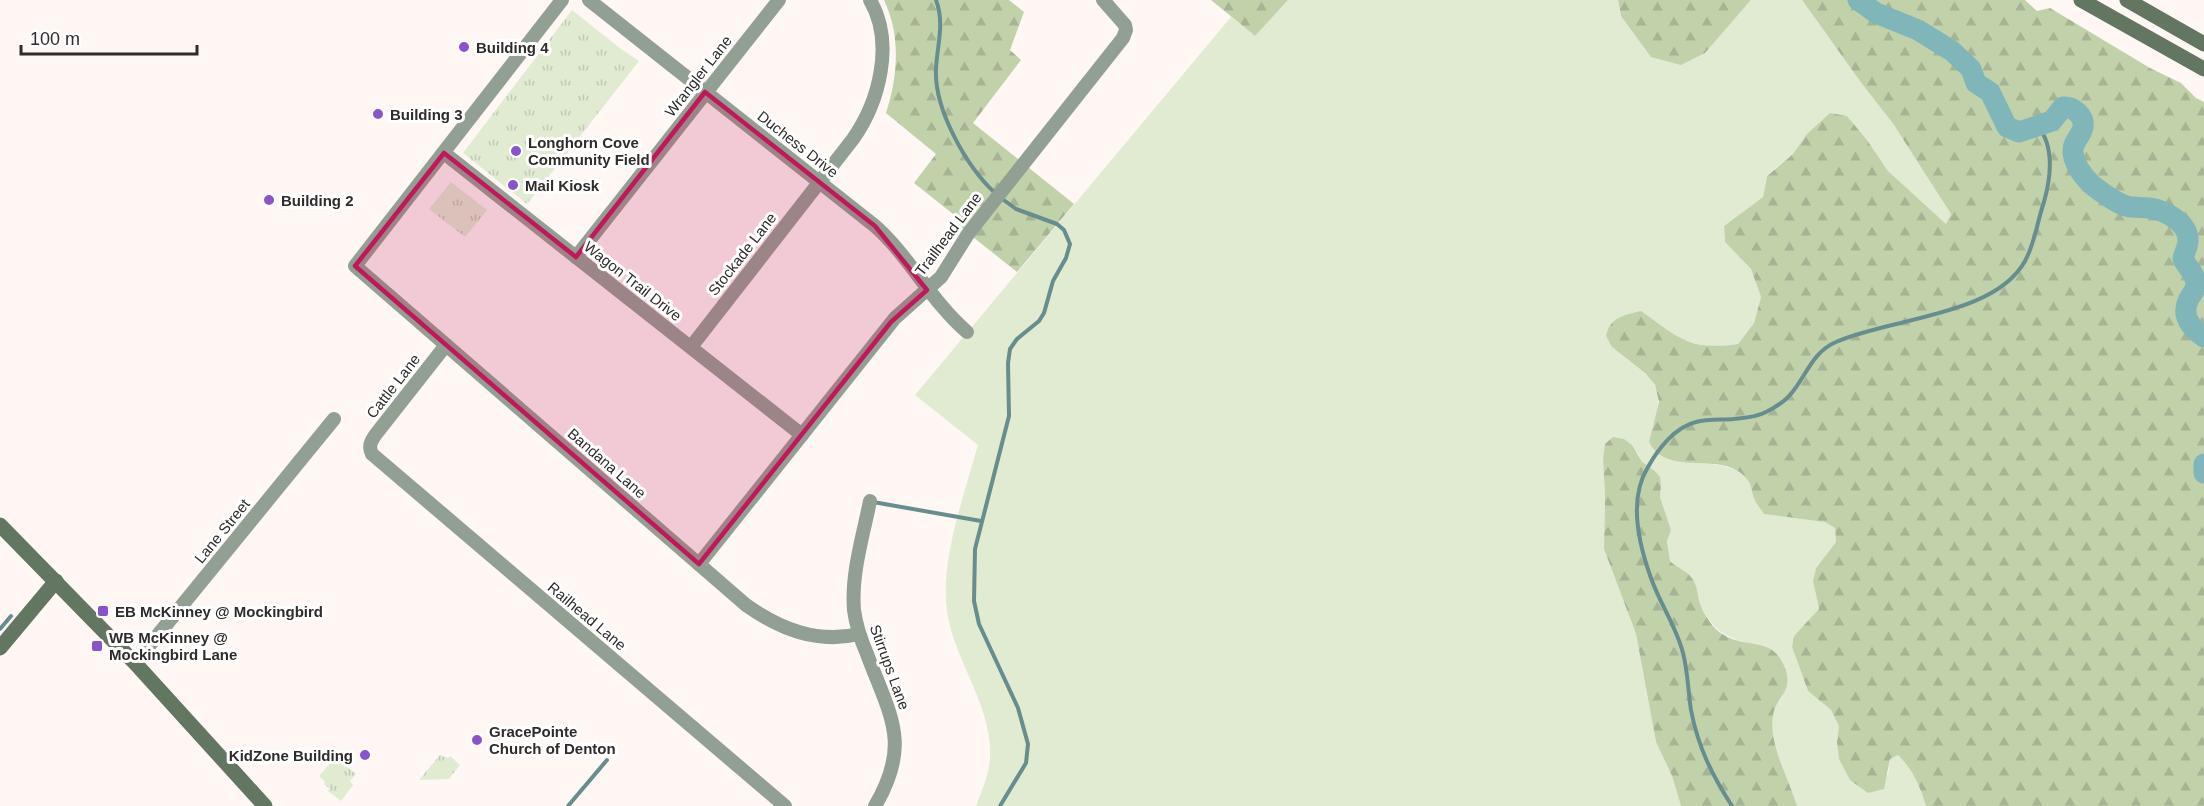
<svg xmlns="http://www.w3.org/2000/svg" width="2204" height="806" viewBox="0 0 2204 806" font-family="Arial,sans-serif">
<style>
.grass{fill:#e0ebd2}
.forest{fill:url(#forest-firs)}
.park{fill:url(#park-tufts)}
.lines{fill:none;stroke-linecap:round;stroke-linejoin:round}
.stream{stroke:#688d8f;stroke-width:4}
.river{stroke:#80b6ba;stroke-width:21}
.street{stroke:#92a093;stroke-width:14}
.secondary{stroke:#627662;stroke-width:15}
.marked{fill:#c2185b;fill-opacity:0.2;stroke:#c2185b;stroke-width:4.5;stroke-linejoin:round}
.poi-dot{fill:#8954cb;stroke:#fff;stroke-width:2}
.labels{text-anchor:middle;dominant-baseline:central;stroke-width:6;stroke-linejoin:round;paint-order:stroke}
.poi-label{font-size:15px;font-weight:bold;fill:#2f2c2b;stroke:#fff;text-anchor:start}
.street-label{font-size:15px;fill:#2f2c2b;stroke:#fff}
</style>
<defs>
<pattern id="forest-firs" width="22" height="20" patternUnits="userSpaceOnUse" patternTransform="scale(1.5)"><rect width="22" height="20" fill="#c1d2ab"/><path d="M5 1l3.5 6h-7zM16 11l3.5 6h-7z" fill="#a6b493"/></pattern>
<pattern id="park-tufts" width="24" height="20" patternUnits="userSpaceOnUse" patternTransform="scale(1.5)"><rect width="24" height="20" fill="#e0ebd2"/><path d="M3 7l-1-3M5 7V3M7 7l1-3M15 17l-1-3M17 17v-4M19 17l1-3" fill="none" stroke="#c0cab4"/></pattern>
</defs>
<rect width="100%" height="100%" fill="#fef7f4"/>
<path class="grass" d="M 1288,0 L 1618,0 L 1621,16 L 1705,53 L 1751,0 L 1802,0 C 1831,42 1863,82 1893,124 C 1914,153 1932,184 1951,214 L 1946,225 L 1888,171 L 1867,140 L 1847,116 L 1807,134 L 1793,154 L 1767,175 L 1763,197 L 1724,226 L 1725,242 L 1751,269 L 1761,297 L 1754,323 L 1738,344 L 1710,347 L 1682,340 L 1641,311 L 1606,336 C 1628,374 1675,370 1652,427 L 1669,459 C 1691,465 1741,459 1752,485 C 1754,489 1754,495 1755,499 L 1825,522 L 1835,528 L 1836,542 L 1816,568 L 1813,581 L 1819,609 L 1794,637 L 1792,647 L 1808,691 L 1831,710 L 1840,726 L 1837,742 L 1888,775 L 1890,759 L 1898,755 C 1913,770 1920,786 1926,806 L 1797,806 C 1790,783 1766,734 1773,712 C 1775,707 1780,701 1783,696 L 1750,643 C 1727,639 1710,628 1701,605 C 1697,595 1698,587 1692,578 C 1687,571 1676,567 1670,561 L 1667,541 L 1671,530 L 1660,497 L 1661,485 L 1655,471 L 1641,462 L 1638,453 L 1605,445 L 1603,458 L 1605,496 L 1604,549 L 1636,634 L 1656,742 L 1672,776 L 1681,806 L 976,806 C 982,790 989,775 990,758 C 993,702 949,656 946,601 C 943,552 965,492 978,445 L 915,395 L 1231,17 L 1255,36 Z"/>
<g class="forest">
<path d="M 884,0 L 1009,0 L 1024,12 L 1010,50 L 1021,60 L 973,123 L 1074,204 L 1017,272 L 959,226 L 958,218 L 914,183 L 936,154 L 886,113 C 898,76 901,36 884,0 Z"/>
<polygon points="1211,0 1288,0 1255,36"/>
<polygon points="1618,0 1751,0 1705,53 1681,65 1651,57 1621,16"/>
<path d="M 1802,0 L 2025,0 L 2037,11 L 2050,8 L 2150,68 L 2181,83 L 2196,98 L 2204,102 L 2204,806 L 1926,806 C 1920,786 1913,770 1898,755 L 1890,759 L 1884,789 L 1868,793 L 1850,780 L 1839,759 L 1837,742 L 1839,726 L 1831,710 L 1808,691 L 1792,647 L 1794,636 L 1819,609 L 1813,581 L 1816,568 L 1836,542 L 1835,528 L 1825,522 L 1764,514 C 1761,509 1756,504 1754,498 C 1750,486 1753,484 1742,474 C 1717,452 1667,477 1649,442 L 1659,402 L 1655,385 L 1646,374 L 1612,347 L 1606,336 C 1610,317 1624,315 1641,311 C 1680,338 1688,351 1738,344 L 1754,323 L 1761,297 L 1751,269 L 1725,242 L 1724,226 L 1763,197 L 1767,176 L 1793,154 L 1807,134 L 1830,113 L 1847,116 L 1867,140 L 1888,171 L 1946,224 L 1951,214 L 1894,125 L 1860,81 Z"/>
<path d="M 1613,437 L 1624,439 L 1632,445 L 1642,462 L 1655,471 L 1660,477 L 1661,485 L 1660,497 L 1671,530 L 1667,541 L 1670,561 C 1676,567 1687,571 1691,577 C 1698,585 1697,594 1700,603 C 1704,615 1713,629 1724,635 C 1747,649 1773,636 1785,668 C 1794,692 1776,697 1773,715 C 1768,742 1789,779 1797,806 L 1681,806 L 1672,776 L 1656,742 L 1636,634 L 1604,549 L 1605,496 L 1603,458 L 1605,444 Z"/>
</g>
<g class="park">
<polygon points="572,10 621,49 639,61 527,204 463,153"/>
<polygon points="451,182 487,210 465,237 429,209"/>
<polygon points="440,755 448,758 450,756 460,765 449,779 419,780"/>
<polygon points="337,758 356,774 350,781 353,785 341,801 328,791 330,789 324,784 325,782 319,776 334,759 335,760"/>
</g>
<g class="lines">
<g class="stream">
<path d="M 936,0 C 945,24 937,45 936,69 C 934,109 966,166 995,193"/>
<polyline points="873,502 981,521"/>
<polyline points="0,629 11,616"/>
<polyline points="568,806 607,760"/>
<polyline points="1000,806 1026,763 1028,744 1018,708 979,624 974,601 975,549 1009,416 1008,363 1010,349 1017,339 1039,321 1044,313 1053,281 1066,258 1070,244 1064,230 1057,224 1016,209 1001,198"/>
<path d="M 1732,806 C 1712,775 1698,747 1691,710 C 1688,691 1688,672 1683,653 C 1676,626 1660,604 1651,578 C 1639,545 1628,499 1648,467 C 1658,449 1675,427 1696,422 C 1707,419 1722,420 1734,419 C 1744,418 1757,417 1766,412 C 1774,408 1784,402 1790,395 C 1806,377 1812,352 1836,342 C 1890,318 1995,316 2025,261 C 2035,243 2037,222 2044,202 C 2051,177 2055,146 2037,125"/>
</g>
<g class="river">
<path d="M 1858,0 L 1876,13 L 1918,30 L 1952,51 L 1971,69 L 1976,83 L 1990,92 L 2007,127 L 2019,132 L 2052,121 L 2063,107 C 2073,106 2085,116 2083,127 C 2081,137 2072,142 2073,152 C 2074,164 2083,176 2091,184 C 2101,192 2114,202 2126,206 C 2134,208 2141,207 2149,208 C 2165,210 2189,223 2188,241 C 2188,247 2184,253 2183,259 C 2187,267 2196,275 2196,284 C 2196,291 2190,295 2188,301 C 2181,316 2192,329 2204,337"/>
<polyline points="2204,464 2204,473"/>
</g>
<g class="street">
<path d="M 562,0 L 355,266 L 746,605 C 780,629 817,644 859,634"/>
<path d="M 589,0 L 875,226 C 910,257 930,300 967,332"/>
<polyline points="444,153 802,435"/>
<polyline points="576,257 779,0"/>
<path d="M 446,345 L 376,434 C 371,441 368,446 372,454 L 785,806"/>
<path d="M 691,347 L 853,139 C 879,102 895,43 870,0"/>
<path d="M 870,501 C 863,536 851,574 854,610 C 856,625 861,640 867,654 C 890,716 912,743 875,806"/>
<polyline points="699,564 895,318 941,277 968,234 1123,38 1126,30 1125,25 1103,0"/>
<polyline points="135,663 334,419"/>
</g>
<g class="secondary">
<polyline points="2081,0 2204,69"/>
<polyline points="2127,0 2204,44"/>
<polyline points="0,525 135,663 265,806"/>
<polyline points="0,648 56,581"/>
</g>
</g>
<path class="marked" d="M 705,92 L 875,226 L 927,290 L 891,322 L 699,564 L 355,266 L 444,153 L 576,257 Z"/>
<g class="poi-dot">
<circle cx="464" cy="47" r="6"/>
<circle cx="378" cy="114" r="6"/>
<circle cx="516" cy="151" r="6"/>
<circle cx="513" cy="185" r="6"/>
<circle cx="269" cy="200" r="6"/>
<rect x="97" y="605" width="12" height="12" rx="3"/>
<rect x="91" y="640" width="12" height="12" rx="3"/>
<circle cx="477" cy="740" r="6"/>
<circle cx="365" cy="755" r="6"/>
</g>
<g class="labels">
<g class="poi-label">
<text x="476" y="47">Building 4</text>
<text x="390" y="114">Building 3</text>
<text x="528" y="142">Longhorn Cove<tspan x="528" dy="17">Community Field</tspan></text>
<text x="525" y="185">Mail Kiosk</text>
<text x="281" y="200">Building 2</text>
<text x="115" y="611">EB McKinney @ Mockingbird</text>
<text x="109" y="637">WB McKinney @<tspan x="109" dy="17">Mockingbird Lane</tspan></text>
<text x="489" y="731">GracePointe<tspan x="489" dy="17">Church of Denton</tspan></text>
<text x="353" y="755" text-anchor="end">KidZone Building</text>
</g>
<g class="street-label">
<text transform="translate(698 76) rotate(-52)">Wrangler Lane</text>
<text transform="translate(798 144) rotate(38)">Duchess Drive</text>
<text transform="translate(948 234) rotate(-53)">Trailhead Lane</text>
<text transform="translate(742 254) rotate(-52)">Stockade Lane</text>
<text transform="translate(633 281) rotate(38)">Wagon Trail Drive</text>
<text transform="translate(393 386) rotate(-52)">Cattle Lane</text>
<text transform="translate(607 463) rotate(41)">Bandana Lane</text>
<text transform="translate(222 531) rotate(-51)">Lane Street</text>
<text transform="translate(587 616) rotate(40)">Railhead Lane</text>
<text transform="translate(890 667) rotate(70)">Stirrups Lane</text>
</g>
</g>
<path d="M21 45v9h176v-9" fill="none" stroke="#2f2c2b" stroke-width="3"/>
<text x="30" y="45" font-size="18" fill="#2f2c2b" stroke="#ffffff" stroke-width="4.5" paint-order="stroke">100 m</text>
</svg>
